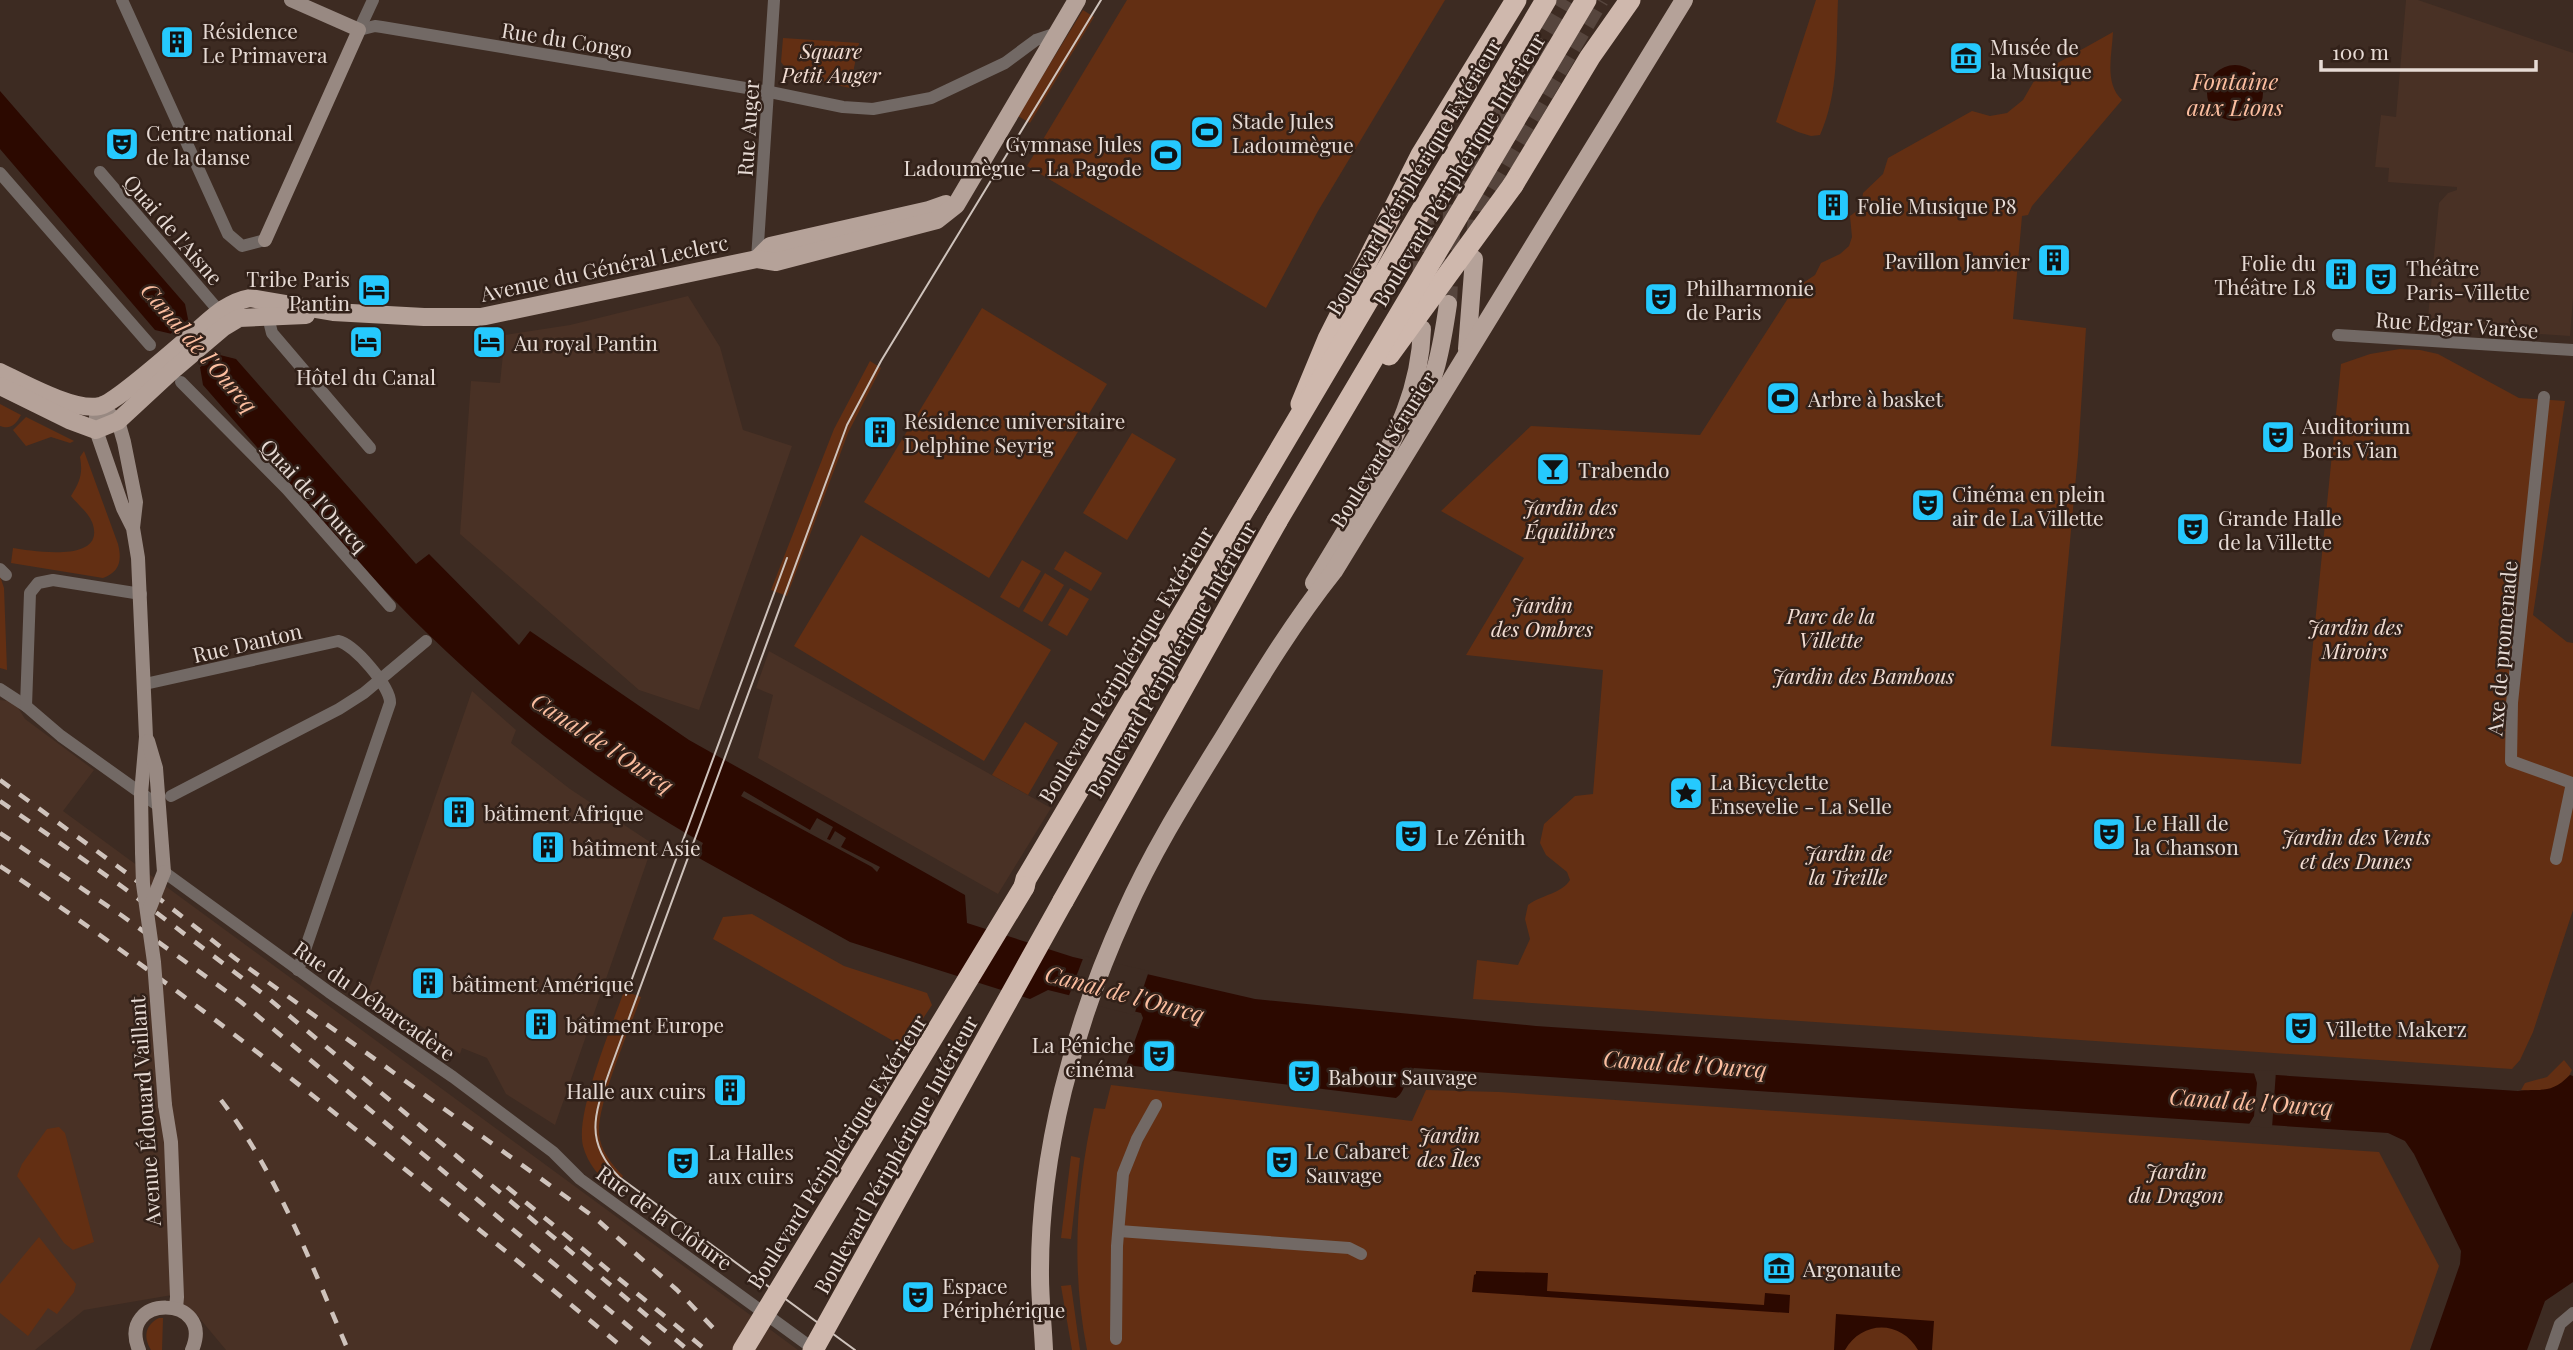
<svg xmlns="http://www.w3.org/2000/svg" width="2573" height="1350" viewBox="0 0 2573 1350" font-family="'Playfair Display',serif">
<style>
.built{fill:#493125}
.green{fill:#632f13}
.water{fill:#2c0900}
.pier{fill:#3d2b22}
.lines{fill:none;stroke-linecap:round;stroke-linejoin:round}
.primary-tunnel{stroke:#56453d;stroke-width:18;stroke-dasharray:18 9;stroke-linecap:butt}
.street{stroke:#726965;stroke-width:12}
.secondary{stroke:#988982;stroke-width:14}
.primary{stroke:#b5a299;stroke-width:18}
.highway{stroke:#cfb8ad;stroke-width:21}
.tram{stroke:#cfc3bc;stroke-width:2}
.rail{stroke:#cfc3bc;stroke-width:4.5;stroke-dasharray:12 12;stroke-linecap:butt}
.secondary-bridge{stroke:#988982;stroke-width:14}
.highway-bridge{stroke:#cfb8ad;stroke-width:21}
.labels{text-anchor:middle;dominant-baseline:central;stroke-width:5;stroke-linejoin:round;paint-order:stroke}
.poi-label{font-size:21px;fill:#e7dbd5;stroke:#322119;text-anchor:start}
.street-label{font-size:21px;fill:#e7dbd5;stroke:#322119}
.park-label{font-size:21px;font-style:italic;fill:#f3ded4;stroke:#322119}
.water-label{font-size:23px;font-style:italic;fill:#fcbea0;stroke:#322119}
</style>
<rect width="100%" height="100%" fill="#3d2b22"/>
<g class="built">
<polygon points="2406,0 2418,0 2573,53 2573,298 2570,336 2427,327 2439,203 2448,193 2457,190 2457,187 2388,182 2389,168 2375,167 2381,115 2396,117"/>
<polygon points="688,296 720,347 743,430 792,446 699,710 639,690 460,534 471,381 500,383 505,335 570,325"/>
<polygon points="769,651 1051,808 998,894 758,758 773,695 756,688"/>
<polygon points="472,691 516,730 511,743 570,789 653,844 555,1125 506,1094 487,1058 462,1048 460,1054 369,989"/>
<polygon points="0,700 9,701 17,706 25,719 94,770 63,811 798,1350 226,1350 196,1314 172,1295 84,1310 35,1350 0,1350"/>
</g>
<g class="green">
<polygon points="1127,0 1445,0 1318,211 1266,308 1027,166"/>
<path d="M 1816,0 L 1838,0 C 1836,45 1839,93 1820,135 L 1811,136 L 1798,132 L 1776,122 Z"/>
<polygon points="1083,10 1094,17 1030,123 1018,116"/>
<path d="M 2113,32 C 2112,55 2104,83 2122,100 L 2032,206 L 2028,215 L 2022,216 L 2013,319 L 2086,328 L 2078,455 L 2051,746 L 2301,764 L 2341,364 L 2370,354 L 2400,349 L 2420,350 L 2438,354 L 2519,398 L 2565,401 L 2533,615 L 2567,642 L 2573,643 L 2573,910 L 2533,1032 L 2520,1060 L 2512,1069 L 1473,999 L 1477,960 L 1518,965 L 1530,939 L 1525,919 L 1528,905 C 1543,894 1561,894 1570,880 L 1567,872 L 1546,855 L 1540,843 L 1544,824 L 1575,796 L 1593,794 L 1603,670 L 1466,655 L 1524,558 L 1441,511 L 1531,426 L 1700,435 L 1794,289 L 1815,275 L 1821,263 L 1840,254 L 1849,246 L 1852,237 L 1850,216 L 1861,208 L 1863,193 L 1883,174 L 1888,158 L 1972,111 L 1990,116 L 2007,113 L 2023,100 L 2038,74 Z"/>
<polygon points="783,38 859,43 850,88 791,75 781,62"/>
<polygon points="982,308 1107,384 989,578 864,502"/>
<polygon points="870,361 881,368 848,433 787,596 771,590 834,429"/>
<path d="M 0,404 L 21,415 C 16,424 11,430 0,426 Z"/>
<polygon points="26,417 74,441 70,443 51,437 26,446 13,430"/>
<polygon points="1132,433 1176,459 1127,540 1083,513"/>
<path d="M 84,451 L 118,544 C 122,560 120,572 103,578 L 11,563 L 13,548 C 32,551 108,564 92,522 C 88,512 77,504 71,496 C 80,481 83,474 80,457 Z"/>
<polygon points="861,535 1051,650 984,761 794,646"/>
<polygon points="1065,551 1102,573 1091,591 1054,569"/>
<polygon points="1022,560 1041,571 1019,608 1000,597"/>
<polygon points="1045,573 1064,585 1042,622 1023,611"/>
<polygon points="0,576 4,588 7,670 0,668"/>
<polygon points="1070,588 1089,599 1067,636 1048,625"/>
<polygon points="1025,722 1058,743 1028,795 992,775"/>
<polygon points="752,914 844,966 927,993 932,1005 904,1047 713,939 723,917"/>
<path d="M 624,991 L 641,997 C 630,1028 597,1104 599,1133 C 600,1150 612,1165 623,1176 L 614,1189 C 600,1177 588,1165 583,1146 C 575,1113 612,1026 624,991 Z"/>
<path d="M 2564,1060 L 2572,1070 C 2563,1091 2540,1093 2521,1090 L 2525,1083 L 2547,1077 Z"/>
<path d="M 1111,1085 L 1412,1121 L 1426,1090 L 1499,1092 L 2379,1152 L 2439,1266 L 2410,1350 L 1087,1350 C 1071,1268 1076,1189 1094,1108 L 1105,1109 Z"/>
<polygon points="59,1127 65,1133 94,1242 73,1250 64,1243 17,1176 22,1164 47,1129"/>
<polygon points="1071,1156 1080,1158 1071,1239 1061,1238"/>
<polygon points="39,1237 76,1284 74,1292 57,1314 48,1308 28,1336 0,1313 0,1284"/>
<polygon points="1071,1285 1080,1350 1072,1350 1061,1286"/>
<path d="M 159,1318 L 163,1318 L 162,1350 L 151,1350 C 143,1337 145,1325 159,1318 Z"/>
</g>
<g class="water">
<circle cx="2235" cy="93" r="28"/>
<path d="M 0,91 L 185,304 L 188,319 L 216,354 L 236,359 L 416,564 L 429,554 L 519,645 L 530,631 L 689,740 L 965,895 L 967,923 L 1073,957 L 1255,999 L 1536,1026 L 2518,1091 C 2541,1088 2550,1095 2570,1075 L 2573,1076 L 2573,1282 L 2545,1301 L 2527,1350 L 2430,1350 L 2460,1264 L 2461,1251 L 2414,1154 L 2405,1141 L 2388,1133 L 1414,1068 C 1404,1075 1407,1091 1396,1098 L 1126,1065 L 1143,1018 L 1141,1013 L 1048,990 L 1030,999 L 850,942 L 697,857 L 703,843 C 602,786 509,713 426,632 C 347,555 276,468 203,385 L 200,367 L 172,334 L 155,330 L 0,149 Z"/>
<polygon points="1476,1271 1548,1273 1547,1291 1764,1305 1765,1293 1790,1295 1789,1313 1472,1292 1474,1275 1476,1274"/>
<path d="M 1836,1314 L 1934,1321 L 1932,1350 L 1918,1350 C 1901,1320 1862,1320 1845,1350 L 1834,1350 Z"/>
</g>
<g class="pier">
<polygon points="191,317 218,351 236,358 216,353 197,370 167,337"/>
<polygon points="744,791 810,830 817,818 833,827 827,839 830,840 835,831 846,838 841,847 880,867 877,872 872,867 741,796"/>
<polygon points="1084,956 1149,971 1134,1015 1068,998"/>
<polygon points="2253,1070 2276,1071 2272,1128 2248,1126 2254,1116 2257,1083"/>
</g>
<g class="lines">
<g class="primary-tunnel">
<polyline points="1475,238 1478,207 1600,0"/>
<polyline points="1422,279 1421,251 1428,206"/>
<polyline points="1448,304 1452,213 1459,186 1480,146 1566,0"/>
</g>
<g class="street">
<polyline points="122,0 228,234 242,246 265,240"/>
<polyline points="359,30 375,26 382,27 770,92 843,107 873,109 931,98 1005,63 1036,40 1057,33"/>
<polyline points="359,30 373,0"/>
<polyline points="100,172 219,311"/>
<polyline points="0,173 150,345"/>
<polyline points="757,259 774,0"/>
<polyline points="270,325 272,333 370,448"/>
<polyline points="2338,335 2573,350"/>
<polyline points="181,382 287,489 390,606"/>
<polyline points="2544,397 2512,703 2511,761 2572,783 2556,859"/>
<polyline points="0,569 6,575"/>
<path d="M 145,684 L 338,641 C 354,644 391,687 390,703 L 298,970"/>
<polyline points="0,689 26,706 61,736 159,806"/>
<polyline points="26,706 30,593 38,583 53,580 141,594"/>
<polyline points="171,796 339,709 364,693 426,641"/>
<polyline points="164,872 329,992 453,1077 553,1152 580,1179 815,1350"/>
<polyline points="1119,1231 1349,1248 1361,1254"/>
<polyline points="1116,1339 1117,1246 1123,1174 1137,1139 1156,1105"/>
<polyline points="2551,1350 2560,1324 2573,1313"/>
</g>
<g class="secondary">
<polyline points="265,240 359,30 291,0"/>
<polyline points="133,528 136,502 124,442 118,421 100,406 96,417 96,430 123,508 133,528 138,558 146,737 141,794 142,852"/>
<polyline points="148,741 156,768 164,872"/>
<polyline points="165,1105 171,1142 177,1297 176,1308"/>
<path d="M 139,1350 C 116,1293 216,1294 192,1350"/>
</g>
<g class="primary">
<polyline points="757,259 770,246 929,210 946,204"/>
<polyline points="1467,349 1474,259"/>
<path d="M 0,372 C 23,383 75,412 100,406 C 116,403 181,344 197,331 C 214,316 228,302 250,298 L 333,312 L 424,317 L 481,317 L 757,259 L 776,262 L 937,220 L 956,205 L 1077,0"/>
<polyline points="0,386 69,420 96,430 118,421 172,371 224,327 239,318 306,315"/>
<path d="M 1413,422 C 1435,386 1442,345 1448,304"/>
<path d="M 1364,497 C 1393,441 1420,394 1422,329"/>
<polyline points="1314,583 1372,487"/>
<path d="M 1044,1350 C 1043,1325 1040,1301 1040,1276 C 1039,1153 1074,1025 1125,913 C 1151,854 1186,798 1220,743 C 1256,684 1291,625 1334,571 L 1684,0"/>
</g>
<g class="highway">
<polyline points="1513,185 1590,57 1630,0"/>
<polyline points="1301,404 1328,339 1421,155 1516,0"/>
<polyline points="1024,887 1026,879 1247,505"/>
<polyline points="1063,901 1277,521"/>
</g>
<g class="tram">
<polyline points="626,995 787,558"/>
<path d="M 855,1350 L 619,1177 C 582,1140 596,1110 611,1067 L 847,425 L 881,361 L 1101,0"/>
</g>
<g class="rail">
<polyline points="0,780 128,874 236,959 594,1217 677,1290 718,1333"/>
<polyline points="0,801 124,888 262,993 688,1350"/>
<polyline points="0,833 121,915 241,1002 657,1350"/>
<path d="M 0,866 C 220,1013 422,1183 626,1350"/>
<path d="M 221,1100 C 278,1175 311,1264 348,1350"/>
<polyline points="507,1187 706,1350"/>
</g>
<g class="secondary-bridge">
<polyline points="142,852 143,884 154,962 165,1105"/>
<polyline points="149,910 164,872"/>
</g>
<g class="highway-bridge">
<polyline points="1389,355 1513,185"/>
<polyline points="1247,505 1546,0"/>
<polyline points="1277,521 1586,0"/>
<polyline points="743,1350 1024,887"/>
<polyline points="813,1350 1063,901"/>
</g>
</g>
<defs>
<g id="building-square" transform="scale(1.75)"><rect x="-9" y="-9" width="18" height="18" rx="4" fill="#25c9fe" stroke="#322119"/><path d="M-4-6H4V6H1V3H-1V6H-4ZM-2.5-4.3h1.7v1.8h-1.7ZM.8-4.3h1.7v1.8H.8ZM-2.5-1h1.7V.8h-1.7ZM.8-1h1.7V.8H.8Z" fill="#111"/></g>
<g id="museum-square" transform="scale(1.75)"><rect x="-9" y="-9" width="18" height="18" rx="4" fill="#25c9fe" stroke="#322119"/><path d="M0-6L6-3V-2H-6V-3ZM-5-1h2V3h-2ZM-1-1h2V3h-2ZM3-1h2V3H3ZM-6 4H6V6H-6Z" fill="#111"/></g>
<g id="stadium-square" transform="scale(1.75)"><rect x="-9" y="-9" width="18" height="18" rx="4" fill="#25c9fe" stroke="#322119"/><path d="M0-5a6.5 5 0 1 0 0 10a6.5 5 0 1 0 0-10ZM-3.5-1.8h7v3.6h-7Z" fill="#111"/></g>
<g id="theatre-square" transform="scale(1.75)"><rect x="-9" y="-9" width="18" height="18" rx="4" fill="#25c9fe" stroke="#322119"/><path d="M-5-5.5Q0-4 5-5.5V0Q5 5 0 6Q-5 5-5 0ZM-3.3-2.5H-1v1.5H-3.3ZM1-2.5H3.3v1.5H1ZM-2.8 1Q0 5.5 2.8 1Z" fill="#111"/></g>
<g id="hotel-square" transform="scale(1.75)"><rect x="-9" y="-9" width="18" height="18" rx="4" fill="#25c9fe" stroke="#322119"/><path d="M-6-4.5h1.5V1H6V5H4.5V3h-9V5H-6ZM-4 0a1.8 1.8 0 1 1 3.6 0ZM.5 0V-2.5h3Q6-2.5 6 0Z" fill="#111"/></g>
<g id="bar-square" transform="scale(1.75)"><rect x="-9" y="-9" width="18" height="18" rx="4" fill="#25c9fe" stroke="#322119"/><path d="M-6-5H6L.8 .8V4.5H3.5V6h-7V4.5H-.8V.8Z" fill="#111"/></g>
<g id="sight-square" transform="scale(1.75)"><rect x="-9" y="-9" width="18" height="18" rx="4" fill="#25c9fe" stroke="#322119"/><path d="M0-6L1.8-2.2L6-1.7L2.9 1.2L3.7 5.4L0 3.3L-3.7 5.4L-2.9 1.2L-6-1.7L-1.8-2.2Z" fill="#111"/></g>
</defs>
<g fill-rule="evenodd">
<use href="#building-square" x="177" y="42"/>
<use href="#museum-square" x="1966" y="58"/>
<use href="#stadium-square" x="1207" y="132"/>
<use href="#theatre-square" x="122" y="144"/>
<use href="#stadium-square" x="1166" y="155"/>
<use href="#building-square" x="1833" y="205"/>
<use href="#building-square" x="2054" y="260"/>
<use href="#building-square" x="2341" y="274"/>
<use href="#theatre-square" x="2381" y="279"/>
<use href="#hotel-square" x="374" y="290"/>
<use href="#theatre-square" x="1661" y="299"/>
<use href="#hotel-square" x="366" y="342"/>
<use href="#hotel-square" x="489" y="342"/>
<use href="#stadium-square" x="1783" y="398"/>
<use href="#building-square" x="880" y="432"/>
<use href="#theatre-square" x="2278" y="437"/>
<use href="#bar-square" x="1553" y="469"/>
<use href="#theatre-square" x="1928" y="505"/>
<use href="#theatre-square" x="2193" y="529"/>
<use href="#sight-square" x="1686" y="793"/>
<use href="#building-square" x="459" y="812"/>
<use href="#theatre-square" x="2109" y="834"/>
<use href="#theatre-square" x="1411" y="836"/>
<use href="#building-square" x="548" y="847"/>
<use href="#building-square" x="428" y="983"/>
<use href="#building-square" x="541" y="1024"/>
<use href="#theatre-square" x="2301" y="1028"/>
<use href="#theatre-square" x="1159" y="1056"/>
<use href="#theatre-square" x="1304" y="1076"/>
<use href="#building-square" x="730" y="1090"/>
<use href="#theatre-square" x="1282" y="1162"/>
<use href="#theatre-square" x="683" y="1163"/>
<use href="#museum-square" x="1779" y="1268"/>
<use href="#theatre-square" x="918" y="1297"/>
</g>
<g class="labels">
<g class="poi-label">
<text x="202" y="30">Résidence<tspan x="202" dy="24">Le Primavera</tspan></text>
<text x="1990" y="46">Musée de<tspan x="1990" dy="24">la Musique</tspan></text>
<text x="1232" y="120">Stade Jules<tspan x="1232" dy="24">Ladoumègue</tspan></text>
<text x="146" y="132">Centre national<tspan x="146" dy="24">de la danse</tspan></text>
<text x="1142" y="143" text-anchor="end">Gymnase Jules<tspan x="1142" dy="24">Ladoumègue - La Pagode</tspan></text>
<text x="1857" y="205">Folie Musique P8</text>
<text x="2030" y="260" text-anchor="end">Pavillon Janvier</text>
<text x="2316" y="262" text-anchor="end">Folie du<tspan x="2316" dy="24">Théâtre L8</tspan></text>
<text x="2406" y="267">Théâtre<tspan x="2406" dy="24">Paris-Villette</tspan></text>
<text x="350" y="278" text-anchor="end">Tribe Paris<tspan x="350" dy="24">Pantin</tspan></text>
<text x="1686" y="287">Philharmonie<tspan x="1686" dy="24">de Paris</tspan></text>
<text x="514" y="342">Au royal Pantin</text>
<text x="366" y="376" text-anchor="middle">Hôtel du Canal</text>
<text x="1808" y="398">Arbre à basket</text>
<text x="904" y="420">Résidence universitaire<tspan x="904" dy="24">Delphine Seyrig</tspan></text>
<text x="2302" y="425">Auditorium<tspan x="2302" dy="24">Boris Vian</tspan></text>
<text x="1578" y="469">Trabendo</text>
<text x="1952" y="493">Cinéma en plein<tspan x="1952" dy="24">air de La Villette</tspan></text>
<text x="2218" y="517">Grande Halle<tspan x="2218" dy="24">de la Villette</tspan></text>
<text x="1710" y="781">La Bicyclette<tspan x="1710" dy="24">Ensevelie - La Selle</tspan></text>
<text x="484" y="812">bâtiment Afrique</text>
<text x="2134" y="822">Le Hall de<tspan x="2134" dy="24">la Chanson</tspan></text>
<text x="1436" y="836">Le Zénith</text>
<text x="572" y="847">bâtiment Asie</text>
<text x="452" y="983">bâtiment Amérique</text>
<text x="566" y="1024">bâtiment Europe</text>
<text x="2326" y="1028">Villette Makerz</text>
<text x="1134" y="1044" text-anchor="end">La Péniche<tspan x="1134" dy="24">cinéma</tspan></text>
<text x="1328" y="1076">Babour Sauvage</text>
<text x="706" y="1090" text-anchor="end">Halle aux cuirs</text>
<text x="1306" y="1150">Le Cabaret<tspan x="1306" dy="24">Sauvage</tspan></text>
<text x="708" y="1151">La Halles<tspan x="708" dy="24">aux cuirs</tspan></text>
<text x="1803" y="1268">Argonaute</text>
<text x="942" y="1285">Espace<tspan x="942" dy="24">Périphérique</tspan></text>
</g>
<g class="street-label">
<text transform="translate(567 39) rotate(9)">Rue du Congo</text>
<text transform="translate(747 128) rotate(-86)">Rue Auger</text>
<text transform="translate(1458 169) rotate(-59)">Boulevard Périphérique Intérieur</text>
<text transform="translate(1413 176) rotate(-59)">Boulevard Périphérique Extérieur</text>
<text transform="translate(174 229) rotate(49)">Quai de l'Aisne</text>
<text transform="translate(604 267) rotate(-12)">Avenue du Général Leclerc</text>
<text transform="translate(2457 324) rotate(4)">Rue Edgar Varèse</text>
<text transform="translate(1382 449) rotate(-58)">Boulevard Sérurier</text>
<text transform="translate(315 495) rotate(47)">Quai de l'Ourcq</text>
<text transform="translate(247 642) rotate(-13)">Rue Danton</text>
<text transform="translate(2501 648) rotate(-85)">Axe de promenade</text>
<text transform="translate(1171 659) rotate(-60)">Boulevard Périphérique Intérieur</text>
<text transform="translate(1125 664) rotate(-59)">Boulevard Périphérique Extérieur</text>
<text transform="translate(375 1000) rotate(35)">Rue du Débarcadère</text>
<text transform="translate(144 1111) rotate(-94)">Avenue Édouard Vaillant</text>
<text transform="translate(836 1151) rotate(-58)">Boulevard Périphérique Extérieur</text>
<text transform="translate(895 1154) rotate(-61)">Boulevard Périphérique Intérieur</text>
<text transform="translate(665 1217) rotate(36)">Rue de la Clôture</text>
</g>
<g class="park-label">
<text x="831" y="50">Square<tspan x="831" dy="24">Petit Auger</tspan></text>
<text x="1570" y="506">Jardin des<tspan x="1570" dy="24">Équilibres</tspan></text>
<text x="1542" y="604">Jardin<tspan x="1542" dy="24">des Ombres</tspan></text>
<text x="1831" y="615">Parc de la<tspan x="1831" dy="24">Villette</tspan></text>
<text x="2355" y="626">Jardin des<tspan x="2355" dy="24">Miroirs</tspan></text>
<text x="1863" y="675">Jardin des Bambous</text>
<text x="2356" y="836">Jardin des Vents<tspan x="2356" dy="24">et des Dunes</tspan></text>
<text x="1848" y="852">Jardin de<tspan x="1848" dy="24">la Treille</tspan></text>
<text x="1449" y="1134">Jardin<tspan x="1449" dy="24">des Îles</tspan></text>
<text x="2176" y="1170">Jardin<tspan x="2176" dy="24">du Dragon</tspan></text>
</g>
<g class="water-label">
<text x="2235" y="80">Fontaine<tspan x="2235" dy="26">aux Lions</tspan></text>
<text transform="translate(200 347) rotate(49)">Canal de l'Ourcq</text>
<text transform="translate(603 742) rotate(33)">Canal de l'Ourcq</text>
<text transform="translate(1125 993) rotate(15)">Canal de l'Ourcq</text>
<text transform="translate(1685 1063) rotate(4)">Canal de l'Ourcq</text>
<text transform="translate(2251 1101) rotate(4)">Canal de l'Ourcq</text>
</g>
</g>
<path d="M2321 60v10h215v-10" fill="none" stroke="#e7dbd5" stroke-width="3.5"/>
<text x="2332" y="60" font-size="21" fill="#e7dbd5" stroke="#322119" stroke-width="5" paint-order="stroke">100 m</text>
</svg>
